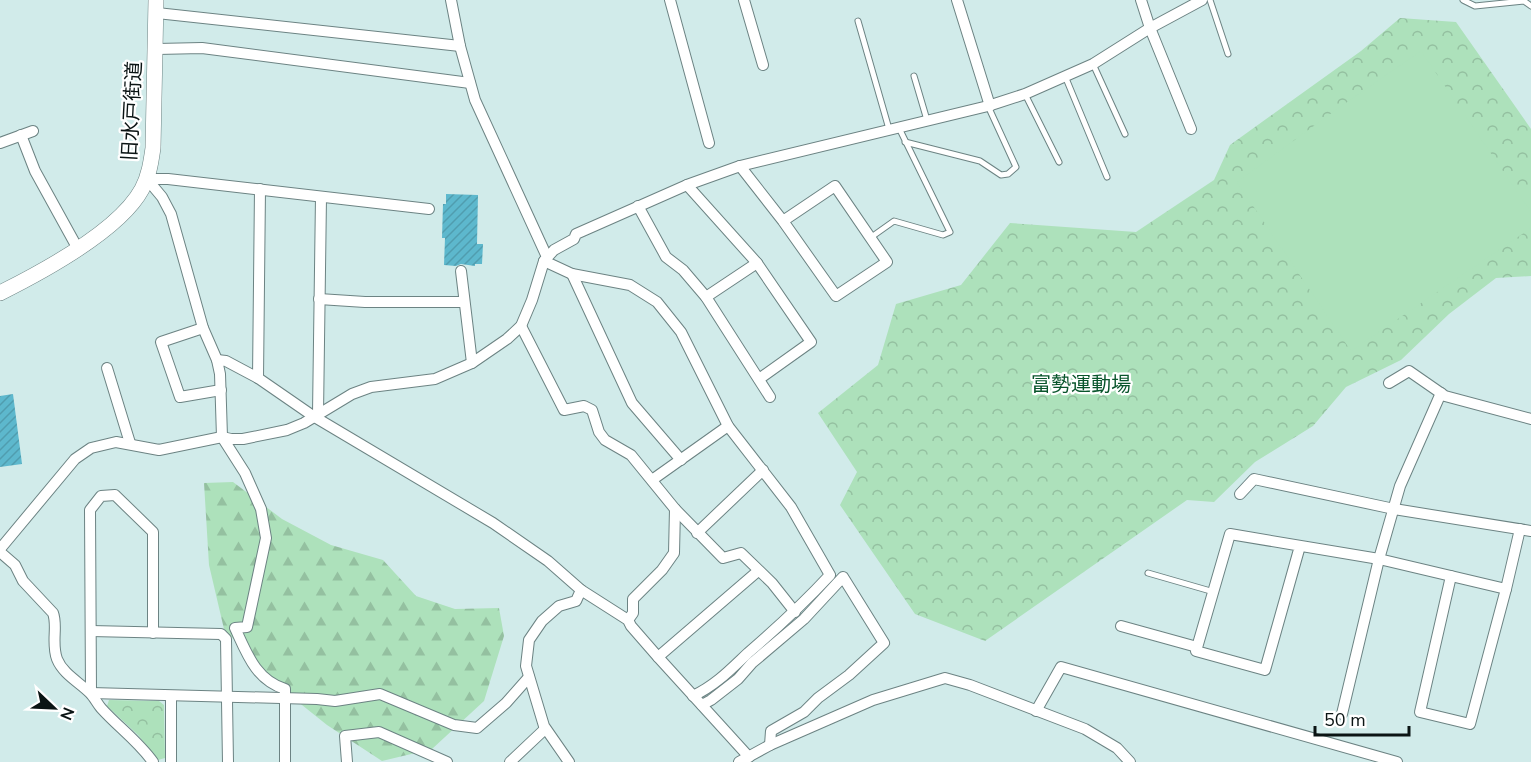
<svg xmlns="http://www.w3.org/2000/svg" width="1531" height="762" viewBox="0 0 1531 762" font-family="'Nunito Sans','Noto Sans JP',sans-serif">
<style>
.forest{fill:url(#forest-firs)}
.park{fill:url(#park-crowns)}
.pitch{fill:#ade1bb}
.building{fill:url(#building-hatch)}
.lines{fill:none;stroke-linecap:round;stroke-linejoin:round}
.lane-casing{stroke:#6c8383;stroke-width:7}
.street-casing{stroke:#6c8383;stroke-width:12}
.secondary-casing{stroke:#6c8383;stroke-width:16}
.lane{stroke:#fff;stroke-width:5}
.street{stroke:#fff;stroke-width:10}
.secondary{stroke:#fff;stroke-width:15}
.labels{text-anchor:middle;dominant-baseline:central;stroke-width:4.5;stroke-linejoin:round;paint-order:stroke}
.street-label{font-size:20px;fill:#0b1414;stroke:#fff}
.park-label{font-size:20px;fill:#09552c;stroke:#fff}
</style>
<defs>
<pattern id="forest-firs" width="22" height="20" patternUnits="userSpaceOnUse" patternTransform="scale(1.5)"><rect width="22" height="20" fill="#ade1bb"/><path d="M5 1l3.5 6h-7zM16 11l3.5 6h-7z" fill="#94c0a0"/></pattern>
<pattern id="park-crowns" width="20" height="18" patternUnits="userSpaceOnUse" patternTransform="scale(1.5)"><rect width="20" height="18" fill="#ade1bb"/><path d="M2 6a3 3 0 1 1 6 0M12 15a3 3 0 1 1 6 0" fill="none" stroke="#94c0a0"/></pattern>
<pattern id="building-hatch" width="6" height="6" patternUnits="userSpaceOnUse" patternTransform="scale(1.5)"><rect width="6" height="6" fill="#5db8cd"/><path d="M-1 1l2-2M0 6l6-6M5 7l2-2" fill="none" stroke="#509daf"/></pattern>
</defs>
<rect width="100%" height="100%" fill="#d1ebea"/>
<polygon class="forest" points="233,482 282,519 331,545 383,560 416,596 455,609 499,608 504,636 484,701 432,749 382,761 327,725 277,685 224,629 209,565 204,483"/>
<g class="park">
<polygon points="1400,18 1456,22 1531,129 1531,276 1496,278 1449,314 1401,360 1346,387 1313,426 1255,462 1214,502 1187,500 985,641 915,614 840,505 857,472 818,413 878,365 896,304 961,285 1010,223 1136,232 1214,180 1230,145 1361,51"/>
<polygon points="109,700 159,701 164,705 165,758 158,760 138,735 107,706"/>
</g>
<polygon class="pitch" points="1421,51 1531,212 1531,228 1351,351 1237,182 1337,109"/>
<g class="building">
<polygon points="446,194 478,195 477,244 483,244 482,264 475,264 475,266 461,264 456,266 444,265 445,238 442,238 443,204 446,204"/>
<polygon points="13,394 22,464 0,467 0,396"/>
</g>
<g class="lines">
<g class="lane-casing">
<g id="lane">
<polyline points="1210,0 1228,54"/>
<polyline points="1463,0 1475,6 1524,1 1531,6"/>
<polyline points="858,21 889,129"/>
<polyline points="1093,64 1125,134"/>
<polyline points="914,76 927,120"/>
<polyline points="1065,76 1107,177"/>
<polyline points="1025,94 1059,162"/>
<polyline points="905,142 980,161 1001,175 1008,174 1016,167 988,106"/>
<polyline points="870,238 894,221 943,235 950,232 899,128"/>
<polyline points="1148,573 1214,592"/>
</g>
</g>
<g class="street-casing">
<g id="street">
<polyline points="451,0 460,46 475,100 547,257"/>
<polyline points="670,0 709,143"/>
<polyline points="744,0 763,65"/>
<polyline points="957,0 990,106"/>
<polyline points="1141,0 1150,28 1191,129"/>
<polyline points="157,13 460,46"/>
<polyline points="157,49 202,48 470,83"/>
<polyline points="21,135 35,171 78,249"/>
<polyline points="0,143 33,131"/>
<polyline points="740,166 783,221 836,296 887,262 835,186 783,221"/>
<path d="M 147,179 L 162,197 L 171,214 L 203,328 L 217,360 L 220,374 L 222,437 L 245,473 L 261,509 L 266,538 L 247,627 L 235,628 C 247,654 256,680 285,689 L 285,762"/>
<polyline points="147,179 168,179 429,209"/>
<polyline points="687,185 757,263 811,342 759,379"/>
<polyline points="638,206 666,257 683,270 706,297 770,397"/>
<path d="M 544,261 L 572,274 L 630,285 L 657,302 L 681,332 L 728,426 L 791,507 L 830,575 C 804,603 777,628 748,653 C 730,670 716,685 693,696"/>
<polyline points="461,271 472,363"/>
<polyline points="572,274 632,403 681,460"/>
<polyline points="706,297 757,263"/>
<polyline points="319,299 365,302 464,302"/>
<polyline points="521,326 564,410 584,406 592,410 599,432 605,440 631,455 675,509 723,558 741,553 772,583 795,612"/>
<polyline points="203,328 161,342 180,397 221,390"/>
<polyline points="217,360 226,361 258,378 313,416 493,523 548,561 581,590 628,620 631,626 658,657 749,757"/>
<polyline points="107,368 130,443"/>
<polyline points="258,378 260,189"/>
<polyline points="1389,383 1409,371 1445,396 1531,419"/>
<polyline points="318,414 321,197"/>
<polyline points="652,480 728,426"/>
<polyline points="1240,494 1254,479 1394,509 1531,531"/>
<polyline points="697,533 763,470"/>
<polyline points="1300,546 1265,670 1196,651 1230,534 1379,559 1506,589 1520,529"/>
<polyline points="0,549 75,459 91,448 116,442 159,450 222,437 231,439 243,439 287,430 304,423 352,394 371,387 435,379 472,363 507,339 521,326 532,300 544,261 554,250 574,239 576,234 687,185 740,166 988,106 1025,94 1093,64 1150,28 1202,0"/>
<path d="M 0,552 L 15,565 L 23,581 L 53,613 C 58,626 51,643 57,659 C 63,674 79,682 90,693 C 94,697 97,703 101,708 C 118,727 138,741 153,762"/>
<polyline points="1451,576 1420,712 1470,724 1506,589"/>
<polyline points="628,620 633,613 633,599 662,570 674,553 675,509"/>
<polyline points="1121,626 1197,647"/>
<polyline points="91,631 221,634 226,639 228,762"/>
<polyline points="658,657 758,571"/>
<polyline points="91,693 317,699 335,701 380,694 454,725 477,728 506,703 529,677"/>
<polyline points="91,693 90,510 101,496 115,495 153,532 153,633"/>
<polyline points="171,696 171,762"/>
<polyline points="702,705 711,700 738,679 752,663 804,619 843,577 884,643 849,675 818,698 804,712 771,731 770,745"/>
<polyline points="1036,711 1061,667 1397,762"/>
<polyline points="1342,714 1379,559 1400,486 1441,393"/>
<polyline points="347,762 345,736 379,732 447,762"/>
<polyline points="510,762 545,729"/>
<polyline points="569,762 544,726 526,666 529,640 542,621 559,606 576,601 581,590"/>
<polyline points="739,762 770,745 873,700 945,678 970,685 1085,729 1117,748 1130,762"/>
</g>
</g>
<g class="secondary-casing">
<path id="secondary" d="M 0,293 C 42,272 120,230 142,189 C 149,176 151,162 153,148 L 156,0"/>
</g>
<use href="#lane" class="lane"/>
<use href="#street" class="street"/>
<use href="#secondary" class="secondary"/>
</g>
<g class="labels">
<g class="street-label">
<text transform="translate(132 111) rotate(-87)">旧水戸街道</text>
</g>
<g class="park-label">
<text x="1081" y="384">富勢運動場</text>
</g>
</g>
<g transform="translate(54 708) rotate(113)" stroke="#ffffff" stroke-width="4.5" paint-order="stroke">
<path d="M0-4.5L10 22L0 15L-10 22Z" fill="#0b1414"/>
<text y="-9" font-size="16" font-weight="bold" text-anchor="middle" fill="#0b1414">N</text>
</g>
<path d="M1315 726v9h94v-9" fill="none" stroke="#0b1414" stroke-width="3"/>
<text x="1324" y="726" font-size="18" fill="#0b1414" stroke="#ffffff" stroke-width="4.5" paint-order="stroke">50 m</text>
</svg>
